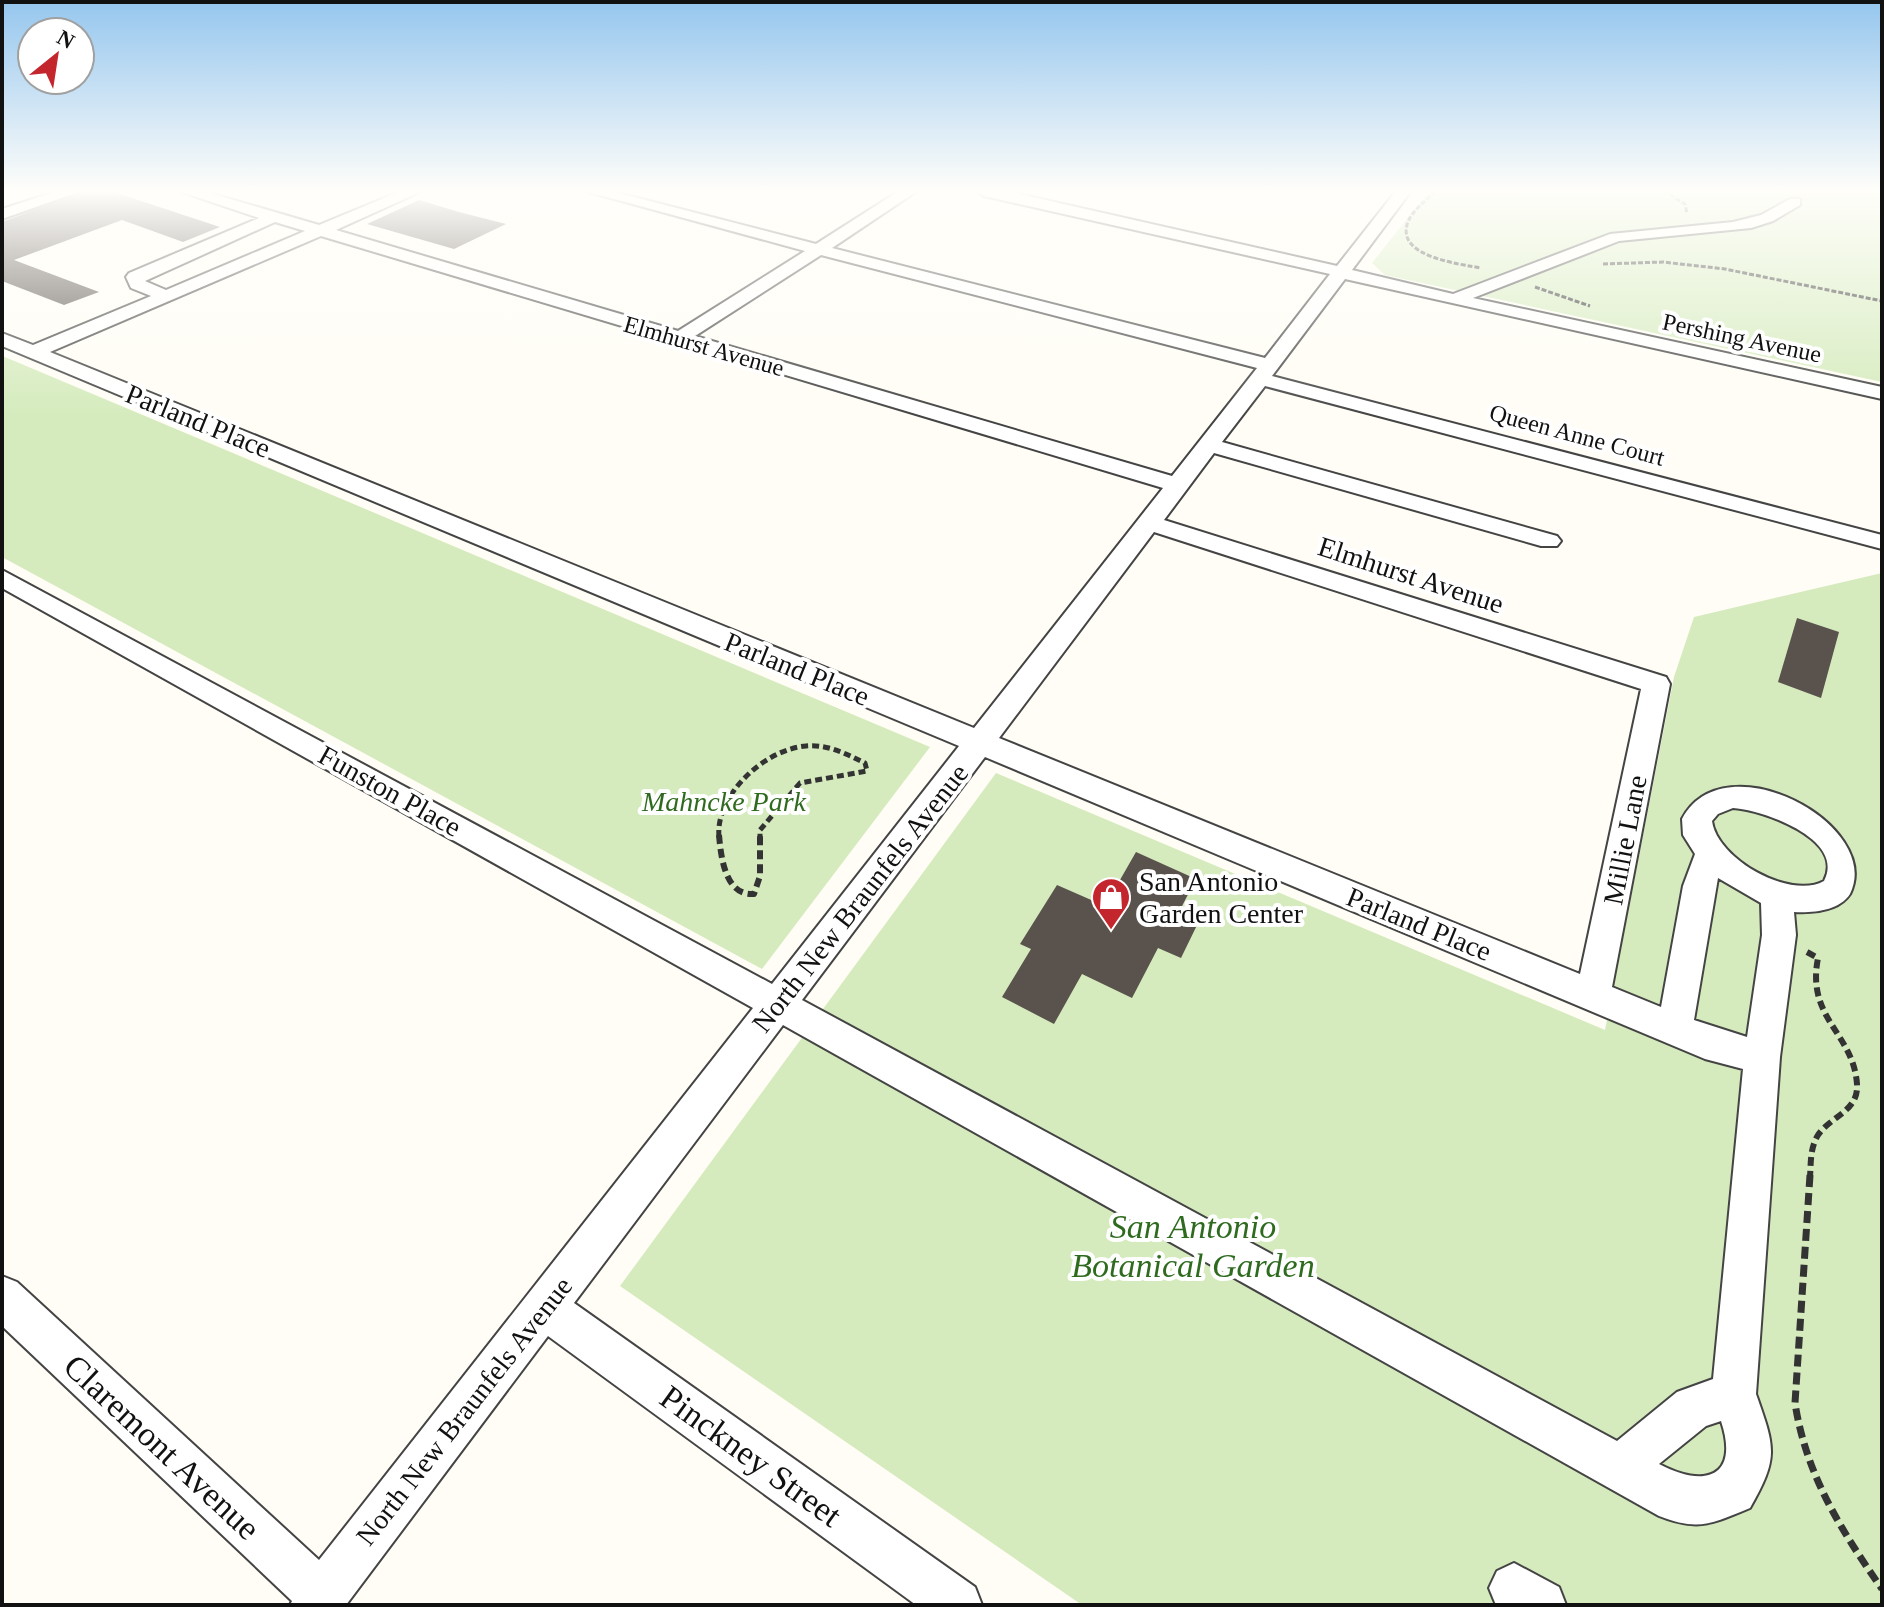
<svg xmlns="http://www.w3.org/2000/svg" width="1884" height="1607" viewBox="0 0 1884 1607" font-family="Georgia,serif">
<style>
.green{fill:#d5ebbd}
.building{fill:#5a524d}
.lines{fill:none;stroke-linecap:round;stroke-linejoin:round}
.minor-casing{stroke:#444;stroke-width:4}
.path-far3{stroke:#333;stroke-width:3;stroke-dasharray:5 2;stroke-linecap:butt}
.path-far2{stroke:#333;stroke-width:5;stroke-dasharray:7 4;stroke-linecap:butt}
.path-far1{stroke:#333;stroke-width:6;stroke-dasharray:9 5;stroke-linecap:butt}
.path{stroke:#333;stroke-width:7;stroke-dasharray:12 6;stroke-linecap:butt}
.minor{fill:#fff;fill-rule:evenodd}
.labels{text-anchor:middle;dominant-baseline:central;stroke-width:8;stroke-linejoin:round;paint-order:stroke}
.far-street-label{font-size:24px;fill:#111;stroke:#fff}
.street-label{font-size:28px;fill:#111;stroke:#fff}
.park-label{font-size:28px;font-style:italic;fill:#2f6b1f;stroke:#fff}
.poi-label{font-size:28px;fill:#111;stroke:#fff;text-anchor:start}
.near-park-label{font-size:34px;font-style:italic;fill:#2f6b1f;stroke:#fff}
.near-street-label{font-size:34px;fill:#111;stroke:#fff}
</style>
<rect width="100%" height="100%" fill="#fffdf5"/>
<g class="green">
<polygon points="1429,191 1882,191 1882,382 1385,275 1372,263"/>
<polygon points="2,356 12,360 930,747 762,969 2,557"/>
<polygon points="1882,573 1882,1605 1082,1605 620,1286 996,773 1605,1030 1674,677 1694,617"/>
</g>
<g class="building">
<polygon points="84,191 111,191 220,227 183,242 122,220 14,260 99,292 64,305 2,281 2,222"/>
<polygon points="419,200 459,212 506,224 454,249 367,224"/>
<polygon points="1797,618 1839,632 1821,698 1778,682"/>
<polygon points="1136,852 1196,879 1180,910 1200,919 1181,958 1158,948 1132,998 1082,974 1054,1024 1002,997 1031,949 1020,944 1057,885 1105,906"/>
</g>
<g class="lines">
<g class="minor-casing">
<g id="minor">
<polygon points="58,191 81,191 2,219 2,209"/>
<path d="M 179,191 L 203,191 L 319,225 L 401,191 L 422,191 L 336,230 L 678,331 L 805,251 L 585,191 L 611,191 L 816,244 L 899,191 L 917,191 L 832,248 L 1265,358 L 1330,274 L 984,196 L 977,191 L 1006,191 L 1337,266 L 1396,191 L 1411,191 L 1352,270 L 1453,294 L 1610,234 L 1733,222 L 1761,215 L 1790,199 L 1800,199 L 1800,205 L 1773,221 L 1751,228 L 1619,241 L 1473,298 L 1882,387 L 1882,399 L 1345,279 L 1272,376 L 1882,535 L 1882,549 L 1265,386 L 1222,442 L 1557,536 L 1561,541 L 1557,546 L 1541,546 L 1214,453 L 1164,520 L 1666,677 L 1670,684 L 1612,987 L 1661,1007 L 1683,886 L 1695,854 L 1683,835 L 1682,819 C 1724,739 1884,825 1850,894 C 1839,911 1813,913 1794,912 L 1796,935 L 1780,1057 L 1756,1394 C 1775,1448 1779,1457 1750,1508 C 1713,1523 1699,1532 1659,1516 L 783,1025 L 574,1303 L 975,1587 L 982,1605 L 916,1605 L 548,1336 L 346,1605 L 290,1605 L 292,1601 L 2,1326 L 2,1276 L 17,1282 L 319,1560 L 753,1008 L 2,588 L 2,570 L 772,984 L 959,746 L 2,346 L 2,333 L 33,345 L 151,296 L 131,288 L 126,277 L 129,273 L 259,218 ZM 275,222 L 305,231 L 166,290 L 145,281 ZM 321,236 L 1163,488 L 974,728 L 50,352 ZM 821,255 L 1257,368 L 1172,476 L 695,336 ZM 1154,532 L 1641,689 L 1580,974 L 999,738 ZM 985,757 L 1705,1059 L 1743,1069 L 1713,1379 L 1677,1392 L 1617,1441 L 802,1000 ZM 1733,808 C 1763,810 1846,839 1824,881 C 1790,900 1717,859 1712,821 L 1718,814 ZM 1718,878 L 1761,903 L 1762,935 L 1747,1037 L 1694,1020 ZM 1721,1421 C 1740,1478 1704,1488 1659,1464 L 1706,1426 Z"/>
<polygon points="1514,1563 1559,1587 1566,1605 1496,1605 1489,1588 1497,1571"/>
</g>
</g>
<g class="path-far3">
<path d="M 1435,191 C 1426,201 1410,212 1407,225 C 1398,257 1460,264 1481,268"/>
<polyline points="1664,191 1685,204 1687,214"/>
<polyline points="1603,264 1663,262 1725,269 1882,301"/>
<polyline points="1535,287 1590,306"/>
</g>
<path class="path-far2" d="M 719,837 C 715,795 765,749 806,746 C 828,744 846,754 865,763 L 867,771 L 800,783 L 760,830 L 760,837"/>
<g class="path-far1">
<path d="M 719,835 C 721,857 725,896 754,894 L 760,876 L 760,835"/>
<path d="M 1807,952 L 1818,958 C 1806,1019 1853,1032 1857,1084 C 1859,1111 1831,1116 1818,1135 C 1810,1148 1811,1162 1810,1177"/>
</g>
<path class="path" d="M 1810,1175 L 1795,1403 C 1806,1475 1841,1530 1882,1589"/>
<use href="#minor" class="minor"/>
</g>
<linearGradient id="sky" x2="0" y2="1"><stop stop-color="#95c6ee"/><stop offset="0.46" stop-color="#fffefa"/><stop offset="1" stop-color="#fffefa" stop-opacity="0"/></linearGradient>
<rect width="1884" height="416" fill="url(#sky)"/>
<defs>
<g id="shop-pin" transform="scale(2)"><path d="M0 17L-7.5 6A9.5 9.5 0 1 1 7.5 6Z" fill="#c4262e" stroke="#fff"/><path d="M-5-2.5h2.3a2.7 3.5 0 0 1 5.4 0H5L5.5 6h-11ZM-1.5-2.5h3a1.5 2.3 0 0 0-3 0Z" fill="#fff"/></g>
</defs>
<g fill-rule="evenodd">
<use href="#shop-pin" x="1111" y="897"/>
</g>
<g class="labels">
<g class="far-street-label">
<text transform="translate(1742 338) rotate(12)">Pershing Avenue</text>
<text transform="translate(704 346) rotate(16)">Elmhurst Avenue</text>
<text transform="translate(1577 435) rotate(15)">Queen Anne Court</text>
</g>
<g class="street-label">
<text transform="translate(198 421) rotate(22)">Parland Place</text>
<text transform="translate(1411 575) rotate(18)">Elmhurst Avenue</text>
<text transform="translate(797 669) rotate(22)">Parland Place</text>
<text transform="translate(390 791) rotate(29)">Funston Place</text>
<text transform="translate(1625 840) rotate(-79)">Millie Lane</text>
<text transform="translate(860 898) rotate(-52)">North New Braunfels Avenue</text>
<text transform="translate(1419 924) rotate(22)">Parland Place</text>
<text transform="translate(464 1411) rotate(-52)">North New Braunfels Avenue</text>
</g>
<g class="park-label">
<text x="724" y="801">Mahncke Park</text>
</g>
<g class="poi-label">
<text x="1139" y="881">San Antonio<tspan x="1139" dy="32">Garden Center</tspan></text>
</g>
<g class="near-park-label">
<text x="1193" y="1226">San Antonio<tspan x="1193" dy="39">Botanical Garden</tspan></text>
</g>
<g class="near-street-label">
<text transform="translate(162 1447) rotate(43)">Claremont Avenue</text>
<text transform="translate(751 1456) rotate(36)">Pinckney Street</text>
</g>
</g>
<rect width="1884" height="1607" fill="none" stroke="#111111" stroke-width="8"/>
<g transform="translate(56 56) rotate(30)"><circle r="38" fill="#ffffff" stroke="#a0a0a0" stroke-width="2"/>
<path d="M0-6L14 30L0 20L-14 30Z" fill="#c4262e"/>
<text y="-12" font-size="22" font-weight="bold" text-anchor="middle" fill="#111111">N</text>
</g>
</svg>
